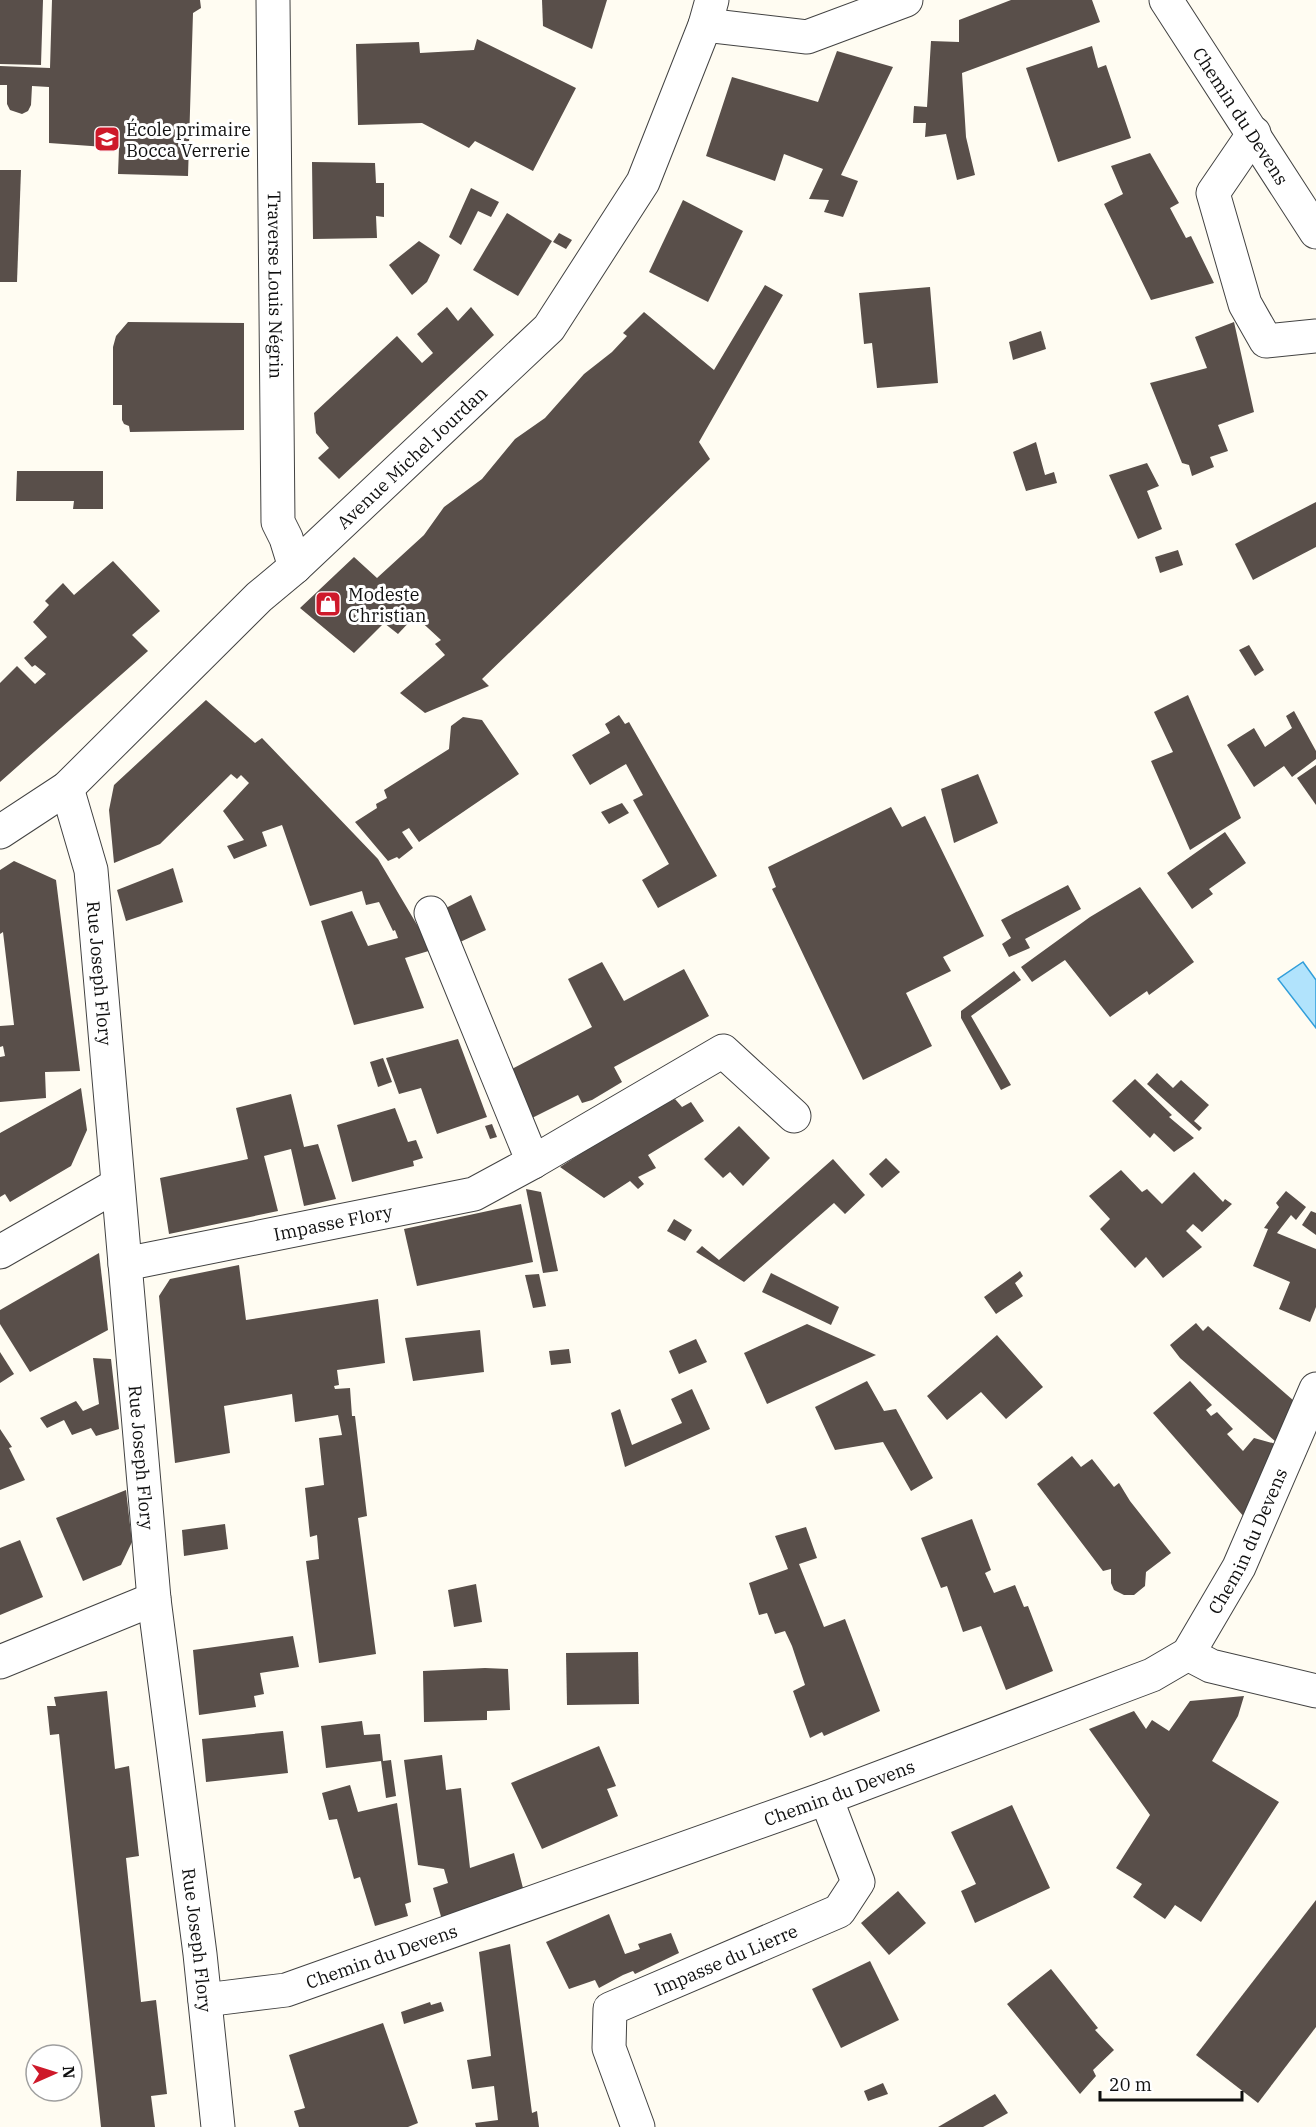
<svg xmlns="http://www.w3.org/2000/svg" width="1316" height="2127" viewBox="0 0 1316 2127" font-family="'IBM Plex Serif',serif">
<style>
.water{fill:#b1e3fc;stroke:#319eda;stroke-width:1.5}
.building{fill:#594f4a}
.lines{fill:none;stroke-linecap:round;stroke-linejoin:round}
.minor-casing{stroke:#424242;stroke-width:35}
.minor{stroke:#fff;stroke-width:33}
.labels{text-anchor:middle;dominant-baseline:central;stroke-width:6;stroke-linejoin:round;paint-order:stroke}
.street-label{font-size:18px;fill:#0f0f0f;stroke:#fff}
.poi-label{font-size:18px;fill:#0f0f0f;stroke:#fff;text-anchor:start}
</style>
<rect width="100%" height="100%" fill="#fffcf2"/>
<polygon class="water" points="1303,962 1316,980 1316,1028 1278,979"/>
<g class="building">
<polygon points="0,0 43,0 41,65 0,64"/>
<polygon points="52,0 200,0 201,8 193,13 188,176 118,174 119,148 49,143 49,87 32,86 31,105 28,111 22,114 10,110 7,104 7,85 0,85 0,66 50,68"/>
<polygon points="542,0 607,0 592,49 543,26"/>
<polygon points="1011,0 1092,0 1100,22 962,73 966,137 975,175 957,180 946,134 925,137 926,123 913,123 914,106 927,107 931,41 959,42 959,20"/>
<polygon points="477,39 576,88 533,171 475,141 469,148 422,123 358,125 356,44 419,42 420,53 474,50"/>
<polygon points="1092,46 1098,68 1106,65 1131,138 1058,162 1026,68"/>
<polygon points="837,51 893,67 841,175 858,181 843,217 824,212 829,200 809,199 823,169 784,154 775,181 706,156 732,77 818,102"/>
<polygon points="1150,153 1179,203 1170,208 1186,238 1191,236 1214,283 1151,300 1104,204 1123,194 1111,166"/>
<polygon points="312,162 375,163 376,183 384,183 384,217 376,216 377,238 313,239"/>
<polygon points="0,170 21,170 17,282 0,282"/>
<polygon points="471,188 499,202 491,217 478,211 461,245 449,237"/>
<polygon points="683,200 743,231 708,302 649,272"/>
<polygon points="507,213 552,241 518,296 473,270"/>
<polygon points="559,233 572,240 566,249 553,242"/>
<polygon points="419,241 440,255 427,282 412,295 389,265"/>
<polygon points="765,285 783,295 699,442 710,459 482,679 489,686 425,713 400,693 445,655 435,644 441,640 415,616 398,634 384,623 354,653 300,608 354,557 377,578 424,535 444,507 482,479 515,439 545,418 584,374 612,352 627,336 623,333 644,312 714,370"/>
<polygon points="930,287 938,383 877,388 872,343 864,344 859,293"/>
<polygon points="447,307 458,321 471,307 494,335 339,479 318,458 329,448 316,433 314,413 397,336 422,363 433,353 417,334"/>
<polygon points="128,322 244,323 244,430 130,432 129,426 124,424 122,420 122,405 113,405 113,347 116,336"/>
<polygon points="1234,322 1254,412 1218,425 1228,451 1210,457 1214,467 1192,476 1189,465 1182,463 1150,383 1207,368 1195,337"/>
<polygon points="1041,331 1046,349 1013,360 1009,342"/>
<polygon points="1036,442 1045,475 1054,472 1057,483 1026,491 1013,452"/>
<polygon points="1147,463 1159,486 1147,491 1162,529 1138,539 1109,475"/>
<polygon points="17,471 103,471 103,509 73,509 74,501 16,501"/>
<polygon points="1316,502 1316,547 1253,580 1235,544"/>
<polygon points="1178,550 1183,565 1160,573 1155,557"/>
<polygon points="113,561 160,611 132,635 148,651 0,782 0,683 17,666 35,684 46,674 35,665 32,667 24,658 47,637 33,622 49,605 45,601 63,583 74,595"/>
<polygon points="1249,645 1264,670 1255,676 1239,650"/>
<polygon points="1188,695 1241,818 1190,850 1151,761 1173,752 1154,712"/>
<polygon points="206,700 255,743 262,738 378,859 432,950 405,958 424,1008 354,1025 321,921 352,911 368,946 398,938 395,930 393,931 379,902 366,905 362,891 310,906 282,825 262,832 267,846 234,859 227,846 244,840 223,811 249,783 241,775 237,779 231,774 160,844 114,863 109,810 114,785"/>
<polygon points="1294,711 1316,751 1316,759 1292,777 1284,766 1254,787 1227,745 1254,728 1265,747 1292,728 1286,716"/>
<polygon points="619,715 625,724 629,722 717,876 658,908 642,880 669,864 633,800 643,795 626,764 590,785 572,755 610,733 605,724"/>
<polygon points="463,717 482,720 519,774 419,842 409,828 402,832 413,848 399,859 397,857 388,861 355,822 377,808 376,804 387,798 384,790 449,749 451,726"/>
<polygon points="1316,765 1316,805 1297,778"/>
<polygon points="978,774 998,823 954,843 941,789"/>
<polygon points="622,803 629,813 609,824 601,812"/>
<polygon points="891,807 902,827 925,816 984,936 943,957 951,971 906,993 932,1046 863,1080 772,889 776,887 768,867"/>
<polygon points="1225,832 1246,863 1209,889 1213,894 1192,909 1167,873"/>
<polygon points="14,861 56,880 80,1071 45,1072 46,1098 0,1102 0,1057 5,1056 3,1046 0,1047 0,1026 14,1025 3,932 0,934 0,870"/>
<polygon points="173,868 183,902 126,921 117,890"/>
<polygon points="1068,885 1081,909 1025,939 1030,948 1009,957 1002,944 1011,938 1001,920"/>
<polygon points="1140,887 1194,962 1149,995 1147,991 1110,1017 1065,960 1032,982 1021,967 1090,917"/>
<polygon points="471,895 486,930 458,943 444,909"/>
<polygon points="602,962 624,1001 684,969 709,1016 614,1067 622,1082 592,1100 582,1103 578,1095 532,1118 510,1070 592,1027 568,979"/>
<polygon points="1014,971 1021,980 971,1016 1011,1085 1001,1090 961,1018 961,1011"/>
<polygon points="458,1039 487,1117 437,1134 421,1088 399,1094 386,1058"/>
<polygon points="383,1058 392,1082 378,1087 370,1062"/>
<polygon points="1157,1073 1173,1088 1181,1080 1209,1105 1194,1121 1202,1128 1199,1131 1147,1084"/>
<polygon points="1135,1079 1172,1115 1169,1117 1194,1138 1174,1152 1154,1133 1150,1138 1112,1101"/>
<polygon points="81,1088 87,1130 71,1166 10,1202 5,1194 0,1197 0,1133"/>
<polygon points="291,1094 304,1147 318,1144 336,1199 304,1206 291,1149 264,1156 278,1211 169,1234 160,1178 248,1159 236,1108"/>
<polygon points="675,1099 682,1107 691,1102 704,1121 648,1155 656,1168 638,1177 644,1184 638,1189 630,1181 604,1198 560,1167 628,1123"/>
<polygon points="395,1108 408,1142 416,1140 423,1158 413,1161 414,1166 352,1182 337,1125"/>
<polygon points="492,1124 497,1137 490,1139 485,1126"/>
<polygon points="739,1126 770,1158 743,1186 730,1172 723,1178 704,1159"/>
<polygon points="886,1158 900,1172 882,1188 869,1174"/>
<polygon points="833,1159 865,1195 845,1214 834,1203 744,1282 696,1252 702,1246 719,1260"/>
<polygon points="1121,1170 1142,1192 1147,1189 1162,1204 1194,1172 1223,1202 1225,1199 1232,1204 1202,1232 1193,1224 1186,1231 1202,1247 1163,1278 1146,1257 1135,1268 1100,1229 1110,1219 1089,1196"/>
<polygon points="526,1189 541,1192 558,1271 543,1273"/>
<polygon points="1286,1191 1306,1207 1296,1220 1291,1215 1277,1233 1316,1249 1316,1307 1310,1322 1279,1309 1290,1282 1253,1266 1268,1229 1264,1228 1279,1207 1276,1203"/>
<polygon points="521,1204 533,1262 417,1286 404,1229"/>
<polygon points="1311,1211 1316,1213 1316,1235 1302,1225"/>
<polygon points="674,1219 692,1230 685,1241 667,1231"/>
<polygon points="99,1253 108,1330 30,1372 0,1324 0,1310"/>
<polygon points="239,1265 246,1320 378,1299 385,1363 337,1370 339,1385 334,1386 335,1389 350,1388 352,1416 355,1416 367,1516 358,1518 376,1654 319,1663 306,1561 319,1559 317,1535 310,1537 305,1488 324,1485 319,1438 342,1435 338,1415 295,1422 292,1394 224,1406 230,1453 175,1463 159,1296 170,1279"/>
<polygon points="1020,1271 1023,1276 1015,1283 1023,1296 996,1314 984,1297"/>
<polygon points="771,1273 839,1307 831,1325 762,1292"/>
<polygon points="539,1274 546,1306 533,1308 525,1275"/>
<polygon points="1196,1323 1203,1331 1208,1326 1294,1401 1276,1442 1180,1358 1170,1345"/>
<polygon points="807,1324 876,1355 767,1404 744,1353"/>
<polygon points="480,1330 484,1372 413,1381 405,1338"/>
<polygon points="997,1335 1043,1387 1006,1419 981,1392 947,1420 927,1396"/>
<polygon points="696,1339 707,1362 679,1374 669,1351"/>
<polygon points="569,1349 571,1363 551,1365 549,1351"/>
<polygon points="0,1352 14,1374 0,1383"/>
<polygon points="93,1358 111,1359 119,1429 96,1436 91,1428 72,1435 64,1420 47,1428 40,1418 76,1401 83,1411 99,1404"/>
<polygon points="867,1381 884,1411 896,1409 933,1478 911,1491 883,1442 835,1450 815,1407"/>
<polygon points="1190,1381 1212,1405 1206,1410 1211,1416 1217,1412 1233,1429 1227,1434 1243,1451 1254,1438 1276,1444 1245,1518 1153,1413"/>
<polygon points="692,1389 710,1429 625,1467 611,1413 620,1409 632,1445 682,1423 671,1399"/>
<polygon points="0,1429 12,1447 9,1448 25,1480 0,1490"/>
<polygon points="1072,1456 1081,1467 1092,1459 1114,1487 1119,1483 1130,1501 1171,1553 1146,1572 1145,1586 1134,1595 1124,1595 1114,1590 1111,1583 1111,1569 1103,1571 1037,1484"/>
<polygon points="126,1490 132,1542 121,1565 83,1581 56,1518"/>
<polygon points="972,1519 991,1570 985,1573 994,1593 1015,1585 1024,1607 1028,1606 1053,1671 1006,1690 981,1626 963,1632 947,1586 941,1588 921,1538"/>
<polygon points="225,1524 228,1549 184,1556 182,1530"/>
<polygon points="806,1527 817,1558 799,1564 824,1627 845,1619 880,1711 824,1736 822,1732 810,1738 793,1691 805,1685 792,1646 785,1631 775,1634 767,1613 759,1615 749,1583 788,1569 775,1536"/>
<polygon points="20,1540 43,1597 0,1615 0,1548"/>
<polygon points="476,1584 482,1622 454,1627 448,1590"/>
<polygon points="293,1636 299,1667 260,1673 264,1694 254,1696 256,1707 199,1715 193,1650"/>
<polygon points="638,1652 639,1704 567,1705 566,1653"/>
<polygon points="485,1668 508,1669 510,1710 487,1711 487,1720 424,1722 423,1671"/>
<polygon points="107,1691 115,1769 129,1766 139,1856 126,1858 141,2002 156,2000 167,2094 151,2096 155,2127 101,2127 59,1734 50,1735 47,1706 56,1706 54,1697"/>
<polygon points="1244,1696 1238,1716 1212,1761 1279,1802 1201,1922 1175,1905 1165,1919 1133,1897 1142,1884 1116,1868 1150,1815 1089,1729 1134,1711 1146,1729 1152,1720 1169,1731 1190,1701"/>
<polygon points="362,1721 364,1735 380,1734 383,1761 391,1760 396,1796 386,1798 381,1761 326,1768 321,1726"/>
<polygon points="283,1731 288,1773 206,1782 202,1739"/>
<polygon points="599,1746 616,1786 607,1789 618,1816 542,1849 511,1783"/>
<polygon points="442,1755 446,1790 461,1788 470,1868 514,1853 524,1892 442,1920 433,1888 448,1883 444,1869 418,1865 404,1760"/>
<polygon points="350,1785 358,1812 397,1803 411,1902 405,1904 408,1916 375,1926 360,1877 354,1879 337,1819 329,1820 322,1793"/>
<polygon points="1012,1805 1050,1888 975,1923 961,1891 976,1884 951,1832"/>
<polygon points="898,1891 926,1923 889,1955 861,1923"/>
<polygon points="1316,1900 1316,2027 1258,2103 1196,2055"/>
<polygon points="609,1914 625,1954 640,1949 638,1944 671,1933 679,1953 635,1974 633,1971 623,1975 599,1988 595,1980 569,1989 546,1942"/>
<polygon points="510,1944 532,2113 537,2111 539,2127 476,2127 475,2123 498,2120 494,2086 472,2089 467,2060 491,2056 479,1952"/>
<polygon points="870,1961 899,2020 841,2048 812,1989"/>
<polygon points="1051,1969 1098,2028 1095,2030 1114,2050 1093,2070 1096,2076 1080,2094 1007,2004"/>
<polygon points="430,2002 431,2005 441,2002 444,2011 404,2024 401,2012"/>
<polygon points="383,2023 418,2123 408,2127 299,2127 294,2111 305,2108 289,2055"/>
<polygon points="883,2083 888,2094 868,2101 864,2091"/>
<polygon points="995,2094 1008,2113 983,2127 938,2127"/>
</g>
<g class="lines">
<g class="minor-casing">
<g id="minor">
<path id="s1" d="M 273,0 L 278,522 L 286,538 L 295,567"/>
<path id="s2" d="M 1166,0 L 1316,232"/>
<polyline points="705,25 807,37 906,0"/>
<polyline points="1254,133 1213,193 1245,304 1266,341 1316,336"/>
<path id="s3" d="M 67,788 L 91,870 L 154,1599 L 200,1954 L 218,2127"/>
<path id="s4" d="M 0,832 L 67,788 L 259,597 L 295,567 L 549,328 L 643,182 L 705,25 L 712,0"/>
<polyline points="431,913 533,1162"/>
<polyline points="0,1252 117,1185"/>
<path id="s5" d="M 125,1264 L 474,1194 L 533,1162 L 723,1051 L 794,1116"/>
<polyline points="1188,1654 1211,1666 1316,1691"/>
<polyline points="0,1662 154,1599"/>
<path id="s6" d="M 205,2000 L 286,1990 L 826,1798 L 1152,1675 L 1188,1654 L 1239,1567 L 1316,1389"/>
<path id="s7" d="M 638,2127 L 609,2048 L 610,2009 L 839,1911 L 858,1882 L 826,1798"/>
</g>
</g>
<use href="#minor" class="minor"/>
</g>
<defs>
<g id="school-square" transform="scale(1.35)"><rect x="-9" y="-9" width="18" height="18" rx="4" fill="#ce192a" stroke="#fff"/><path d="M0-5L7-2L0 1L-7-2ZM-4 1L0 2.5L4 1V4Q0 6-4 4Z" fill="#fff"/></g>
<g id="shop-square" transform="scale(1.35)"><rect x="-9" y="-9" width="18" height="18" rx="4" fill="#ce192a" stroke="#fff"/><path d="M-5-2.5h2.3a2.7 3.5 0 0 1 5.4 0H5L5.5 6h-11ZM-1.5-2.5h3a1.5 2.3 0 0 0-3 0Z" fill="#fff"/></g>
</defs>
<g fill-rule="evenodd">
<use href="#school-square" x="107" y="139"/>
<use href="#shop-square" x="328" y="604"/>
</g>
<g class="labels">
<g class="street-label">
<text stroke="none"><textPath href="#s2" startOffset="138">Chemin du Devens</textPath></text>
<text stroke="none"><textPath href="#s1" startOffset="285">Traverse Louis Négrin</textPath></text>
<text stroke="none"><textPath href="#s4" startOffset="558">Avenue Michel Jourdan</textPath></text>
<text stroke="none"><textPath href="#s3" startOffset="189">Rue Joseph Flory</textPath></text>
<text stroke="none"><textPath href="#s5" startOffset="212">Impasse Flory</textPath></text>
<text stroke="none"><textPath href="#s3" startOffset="675">Rue Joseph Flory</textPath></text>
<text stroke="none"><textPath href="#s6" startOffset="1173">Chemin du Devens</textPath></text>
<text stroke="none"><textPath href="#s6" startOffset="669">Chemin du Devens</textPath></text>
<text stroke="none"><textPath href="#s3" startOffset="1161">Rue Joseph Flory</textPath></text>
<text stroke="none"><textPath href="#s6" startOffset="183">Chemin du Devens</textPath></text>
<text stroke="none"><textPath href="#s7" startOffset="249">Impasse du Lierre</textPath></text>
</g>
<g class="poi-label">
<text x="126" y="129">École primaire<tspan x="126" dy="21">Bocca Verrerie</tspan></text>
<text x="348" y="594">Modeste<tspan x="348" dy="21">Christian</tspan></text>
</g>
</g>
<g transform="translate(54 2073) rotate(87)"><circle r="28" fill="#ffffff" stroke="#9f9f9f" stroke-width="1.5"/>
<path d="M0-4.5L10 22L0 15L-10 22Z" fill="#ce192a"/>
<text y="-9" font-size="16" font-weight="bold" text-anchor="middle" fill="#0f0f0f">N</text>
</g>
<path d="M1100 2091v9h142v-9" fill="none" stroke="#0f0f0f" stroke-width="3"/>
<text x="1109" y="2091" font-size="18" fill="#0f0f0f" stroke="#ffffff" stroke-width="4.5" paint-order="stroke">20 m</text>
</svg>
